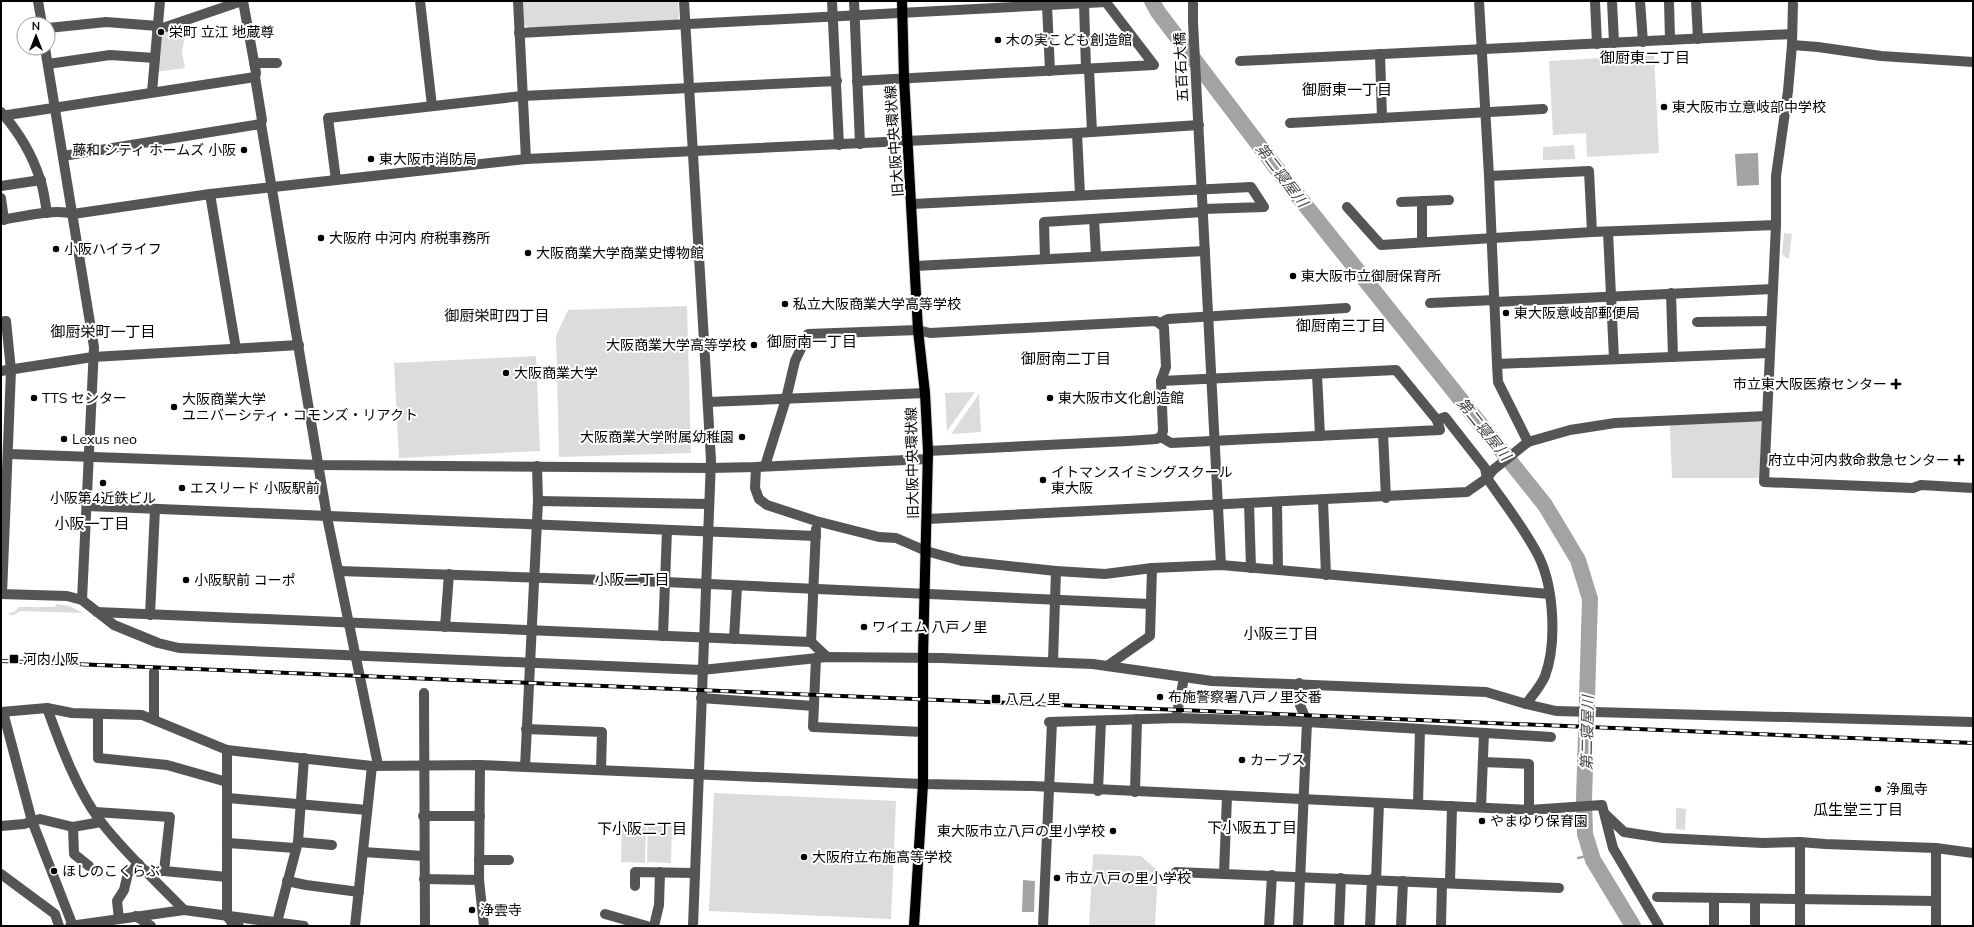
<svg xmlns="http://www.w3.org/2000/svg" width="1974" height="927" viewBox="0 0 1974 927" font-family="Mulish,'Noto Sans JP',sans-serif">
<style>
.green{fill:#dcdcdc}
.water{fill:#a3a3a3}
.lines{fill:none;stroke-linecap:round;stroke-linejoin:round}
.stream{stroke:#a3a3a3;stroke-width:2.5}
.river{stroke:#a3a3a3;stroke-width:16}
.major-casing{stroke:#dbdbdb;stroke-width:12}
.minor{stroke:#555;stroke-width:10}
.major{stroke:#000;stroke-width:10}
.rail-casing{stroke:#000;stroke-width:4}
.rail{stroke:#fff;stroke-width:2.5;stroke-dasharray:8;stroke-linecap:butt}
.poi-dot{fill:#000;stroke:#fff;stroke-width:1.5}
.labels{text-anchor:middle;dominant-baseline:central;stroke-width:4;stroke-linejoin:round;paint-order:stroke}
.poi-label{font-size:14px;fill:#000;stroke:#fff;text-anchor:start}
.street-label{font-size:14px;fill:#000;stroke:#fff}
.neighbourhood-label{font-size:15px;fill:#000;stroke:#fff}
.water-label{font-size:15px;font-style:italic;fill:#444;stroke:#fff}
</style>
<rect width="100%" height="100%" fill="#fff"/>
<g class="green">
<polygon points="523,1 678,1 679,18 676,21 529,28 524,24"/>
<polygon points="187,23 182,52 185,68 156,72 160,31"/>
<polygon points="1654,55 1659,153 1587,157 1586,133 1553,135 1549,61"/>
<polygon points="1574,145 1575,159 1543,160 1543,147"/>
<polygon points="1784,233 1792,234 1789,258 1786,258 1782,254"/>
<polygon points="687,306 691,453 559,457 556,336 568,310"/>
<polygon points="536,356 540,451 399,458 394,363"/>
<polygon points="975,392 947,431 945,393"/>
<polygon points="979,394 981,432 951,434"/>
<polygon points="1759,420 1762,423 1760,478 1672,478 1670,425"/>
<polygon points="56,604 69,606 83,613 20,611 14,615 10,615 8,613 14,612 19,607 55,607"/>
<polygon points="714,793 896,801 891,919 709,911"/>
<polygon points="1676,808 1686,809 1685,830 1676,829"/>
<polygon points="622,821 646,822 645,863 621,862"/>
<polygon points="648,822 672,823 671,863 647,862"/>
<polygon points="1093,854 1141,856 1158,871 1155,926 1089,926"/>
</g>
<g class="water">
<polygon points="1758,153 1759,185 1737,186 1735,154"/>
<polygon points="1023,880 1035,881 1034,912 1022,912"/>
</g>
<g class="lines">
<polyline class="stream" points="1578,858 1591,855"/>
<polyline class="river" points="1152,1 1158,12 1290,186 1545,505 1578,560 1590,599 1584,800 1585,834 1593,860 1633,926"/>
<g class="major-casing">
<polyline id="major" points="902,1 904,78 918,330 925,393 928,451 923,657 923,784 914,926"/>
</g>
<g class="minor">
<polyline points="38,1 42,24"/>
<polyline points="243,1 256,73 255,77 262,120 261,124 327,517 378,765"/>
<polyline points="420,1 432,106"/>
<polyline points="518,1 526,159"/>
<polyline points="684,1 711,460 693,926"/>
<polyline points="832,1 839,145"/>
<polyline points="854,1 860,144"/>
<polyline points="1193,1 1193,22 1221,565"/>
<polyline points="1479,1 1489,176 1497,364 1770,353"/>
<polyline points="1595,1 1597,44"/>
<polyline points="1612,1 1614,43"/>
<polyline points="1640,1 1643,42"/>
<polyline points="1669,1 1670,40"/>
<polyline points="1696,1 1698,39"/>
<polyline points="1793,1 1792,45 1788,91 1776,176 1776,225 1764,482 1913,488 1921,485 1973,488"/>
<polyline points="1084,3 1086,69"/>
<polyline points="1047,5 1050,71"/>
<polyline points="48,28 106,22 158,26"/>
<polyline points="157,30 239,2 243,3"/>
<polyline points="519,33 1106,2"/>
<polyline points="1792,45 1818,47 1881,56 1973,62"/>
<polyline points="45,48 94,347 82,600"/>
<polyline points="1380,54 1382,118"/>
<polyline points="1240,61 1792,34"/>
<polyline points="254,63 277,63"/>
<polyline points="48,64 110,55 155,58"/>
<polyline points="1089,69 1092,132"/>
<polyline points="857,81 1154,65 1105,1"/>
<polyline points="152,92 160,1"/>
<path d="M 1,112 C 18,131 32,154 40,179 C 44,190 45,202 47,213"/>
<polyline points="1,116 255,77"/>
<polyline points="1290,123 1543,109"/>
<polyline points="1077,133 1080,195"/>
<polyline points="63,156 261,124"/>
<polyline points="1489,176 1589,171 1592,232"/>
<polyline points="336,180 328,118 522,96 837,81"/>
<polyline points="1,186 41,180"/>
<polyline points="210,194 236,349"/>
<polyline points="1,198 4,220"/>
<polyline points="1422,201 1422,242"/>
<polyline points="1401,202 1449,200"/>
<polyline points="912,204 1251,187 1264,207 1203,209"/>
<polyline points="1347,207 1381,245 1592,232 1776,225"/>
<polyline points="1094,219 1096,256"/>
<path d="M 1,220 C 20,217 55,208 73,214 L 210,194 L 526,159 L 1077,133 L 1199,125"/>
<polyline points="1608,232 1614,359"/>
<polyline points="1045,259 1044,222 1203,212"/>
<polyline points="915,266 1205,251"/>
<polyline points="1671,293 1673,357"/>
<polyline points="1495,302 1773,289"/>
<polyline points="1430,303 1495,300"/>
<polyline points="1,322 6,321 11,370 2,594"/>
<polyline points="1697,322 1771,321"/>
<polyline points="1160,323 1168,319 1346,308"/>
<polyline points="1497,364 1498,382 1528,442"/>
<polyline points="1,371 93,357 299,345"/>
<polyline points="1317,374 1320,436"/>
<path d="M 1161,381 L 1396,370 L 1437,420 L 1445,417 L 1485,468 L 1487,478 C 1504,503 1525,529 1539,557 C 1554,588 1557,644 1545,676 C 1541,686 1532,696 1526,704"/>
<polyline points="708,402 925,393"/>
<polyline points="1383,433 1386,498"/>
<polyline points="1161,437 1171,443 1440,430 1437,420"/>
<polyline points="928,451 1128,441 1156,439 1161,437"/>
<polyline points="9,454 319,465 710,468 756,467 928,459"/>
<polyline points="765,466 786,399 795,361 808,334 918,330 930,333 1156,321 1164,327 1166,367 1161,381 1163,431 1161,437"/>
<polyline points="756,467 755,488 759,499 767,505 816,521 879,537 896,538 926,551 962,561 1056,571 1105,574 1152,568 1221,565 1549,594"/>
<polyline points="1323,500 1326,575"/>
<polyline points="538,501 709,504"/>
<polyline points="1277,502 1278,570"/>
<polyline points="1249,503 1251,568"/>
<polyline points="87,506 816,536"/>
<polyline points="927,519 1467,492 1487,478 1493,470 1528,442 1570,430 1615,423 1767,416"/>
<polyline points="339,571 665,582 1151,604"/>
<polyline points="1,594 67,596 82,600 114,625 158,643 179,648 702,670 827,657 941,658 1093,664 1212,681 1486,692 1526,704 1556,711 1973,722"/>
<polyline points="97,612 811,642 827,657"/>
<polyline points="150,615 155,509"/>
<polyline points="445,627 449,574"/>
<polyline points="663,636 667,530"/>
<polyline points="734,639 737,587"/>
<polyline points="811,642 816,529"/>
<polyline points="816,658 813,727 923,732"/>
<polyline points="1053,661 1056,571"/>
<polyline points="1107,666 1150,636 1152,568"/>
<polyline points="154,672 154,719"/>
<polyline points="424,693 425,926"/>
<polyline points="701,698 814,706"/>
<path d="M 47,708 C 60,744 78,793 102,823 C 126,854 156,881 184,910"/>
<polyline points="1,712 47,708 72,713 142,715 227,750 372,766 480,765 923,784 1032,786 1529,810 1602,805 1613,848 1659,926"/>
<polyline points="3,712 32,821 73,926"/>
<polyline points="98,714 98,758 167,765 227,782"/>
<polyline points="1176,718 1183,683"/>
<polyline points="1049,722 1178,718 1307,722 1551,737"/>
<polyline points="526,729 602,732 601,770"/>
<polyline points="227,750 227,916 232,923 239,926"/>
<polyline points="1483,762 1529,764 1529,810"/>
<polyline points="480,765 479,880 484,926"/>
<polyline points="525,767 538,501 537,466"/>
<polyline points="1098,791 1101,721"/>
<polyline points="1135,792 1137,719"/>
<polyline points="228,798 367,810"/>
<polyline points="1418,804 1420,729"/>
<polyline points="1481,807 1484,733"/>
<polyline points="95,812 170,817 164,871"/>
<polyline points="1605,814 1624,832 1663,838 1763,843 1800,842 1825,844 1936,848 1973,853"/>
<polyline points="423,816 480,816"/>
<polyline points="1,826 24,824 40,819 73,827 101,822"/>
<polyline points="73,827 74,854 89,866"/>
<polyline points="298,842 332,845"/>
<polyline points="228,843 295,848"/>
<polyline points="1936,848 1936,926"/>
<polyline points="363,852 424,856"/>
<polyline points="479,860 509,860"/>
<polyline points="146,871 164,871 227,877"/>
<polyline points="1176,872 1559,888"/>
<polyline points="1,874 55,914 59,926"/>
<polyline points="1224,874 1227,796"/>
<polyline points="424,879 479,880"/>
<polyline points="1376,880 1379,803"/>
<polyline points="287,881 306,885 359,892"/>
<polyline points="1450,883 1452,806"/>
<polyline points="635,886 635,872 695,873"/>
<polyline points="1657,897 1936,901"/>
<polyline points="1755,899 1755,926"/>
<polyline points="605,914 647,926"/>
<polyline points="136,916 151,926"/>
<polyline points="119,919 117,901 124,890 128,873 139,864"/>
<polyline points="70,926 184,910 304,926"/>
<polyline points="276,926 298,842 304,758"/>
<polyline points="355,926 372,766"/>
<polyline points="654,926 659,905 660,872"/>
<polyline points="1043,926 1052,722"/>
<polyline points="1269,926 1272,875"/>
<polyline points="1298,926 1307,722 1300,705 1299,683"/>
<polyline points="1339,926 1341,878"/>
<polyline points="1370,926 1372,879"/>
<polyline points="1401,926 1403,881"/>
<polyline points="1441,926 1442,883"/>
<polyline points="1714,926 1714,898"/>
<polyline points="1800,926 1800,842"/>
</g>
<use href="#major" class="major"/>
<g class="rail-casing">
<polyline id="rail" points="1,661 1973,743"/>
</g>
<use href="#rail" class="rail"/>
</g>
<g class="poi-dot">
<circle cx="161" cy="32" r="4"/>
<circle cx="998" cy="40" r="4"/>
<circle cx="1664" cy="107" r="4"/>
<circle cx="244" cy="150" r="4"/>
<circle cx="371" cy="159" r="4"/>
<circle cx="321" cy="238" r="4"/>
<circle cx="56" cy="249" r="4"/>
<circle cx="528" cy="253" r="4"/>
<circle cx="1293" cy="276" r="4"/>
<circle cx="785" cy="304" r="4"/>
<circle cx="1506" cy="313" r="4"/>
<circle cx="754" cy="345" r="4"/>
<circle cx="506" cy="373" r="4"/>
<path d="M1894 378h4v4h4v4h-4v4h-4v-4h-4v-4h4z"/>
<circle cx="34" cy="398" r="4"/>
<circle cx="1050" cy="398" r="4"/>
<circle cx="174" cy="407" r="4"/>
<circle cx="742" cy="437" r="4"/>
<circle cx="64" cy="439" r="4"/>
<path d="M1957 454h4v4h4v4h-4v4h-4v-4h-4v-4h4z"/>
<circle cx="1043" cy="480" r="4"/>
<circle cx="103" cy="483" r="4"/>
<circle cx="182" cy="488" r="4"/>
<circle cx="186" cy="580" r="4"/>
<circle cx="864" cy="627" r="4"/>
<rect x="9" y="654" width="10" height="10" rx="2"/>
<circle cx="1160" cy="697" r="4"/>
<rect x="991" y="694" width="10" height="10" rx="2"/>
<circle cx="1242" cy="760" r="4"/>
<circle cx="1878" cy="789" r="4"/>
<circle cx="1482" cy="821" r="4"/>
<circle cx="1113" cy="831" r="4"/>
<circle cx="804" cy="857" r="4"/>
<circle cx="54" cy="871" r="4"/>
<circle cx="1057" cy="878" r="4"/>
<circle cx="472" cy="910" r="4"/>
</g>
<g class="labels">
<g class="poi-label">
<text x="169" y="32">栄町 立江 地蔵尊</text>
<text x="1006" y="40">木の実こども創造館</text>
<text x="1672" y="107">東大阪市立意岐部中学校</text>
<text x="236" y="150" text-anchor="end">藤和 シティ ホームズ 小阪</text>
<text x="379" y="159">東大阪市消防局</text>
<text x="329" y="238">大阪府 中河内 府税事務所</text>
<text x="64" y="249">小阪ハイライフ</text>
<text x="536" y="253">大阪商業大学商業史博物館</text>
<text x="1301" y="276">東大阪市立御厨保育所</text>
<text x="793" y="304">私立大阪商業大学高等学校</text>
<text x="1514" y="313">東大阪意岐部郵便局</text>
<text x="746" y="345" text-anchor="end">大阪商業大学高等学校</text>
<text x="514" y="373">大阪商業大学</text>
<text x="1887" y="384" text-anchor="end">市立東大阪医療センター</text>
<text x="42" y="398">TTS センター</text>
<text x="1058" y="398">東大阪市文化創造館</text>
<text x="182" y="399">大阪商業大学<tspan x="182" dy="16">ユニバーシティ・コモンズ・リアクト</tspan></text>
<text x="734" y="437" text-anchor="end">大阪商業大学附属幼稚園</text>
<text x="72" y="439">Lexus neo</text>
<text x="1950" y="460" text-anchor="end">府立中河内救命救急センター</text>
<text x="1051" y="472">イトマンスイミングスクール<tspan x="1051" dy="16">東大阪</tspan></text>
<text x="190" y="488">エスリード 小阪駅前</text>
<text x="103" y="498" text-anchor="middle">小阪第4近鉄ビル</text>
<text x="194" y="580">小阪駅前 コーポ</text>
<text x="872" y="627">ワイエム 八戸ノ里</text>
<text x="23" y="659">河内小阪</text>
<text x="1168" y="697">布施警察署八戸ノ里交番</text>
<text x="1005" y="699">八戸ノ里</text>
<text x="1250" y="760">カーブス</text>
<text x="1886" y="789">浄風寺</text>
<text x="1490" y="821">やまゆり保育園</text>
<text x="1105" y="831" text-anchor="end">東大阪市立八戸の里小学校</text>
<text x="812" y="857">大阪府立布施高等学校</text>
<text x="62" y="871">ほしのこくらぶ</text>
<text x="1065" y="878">市立八戸の里小学校</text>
<text x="480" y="910">浄雲寺</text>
</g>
<g class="street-label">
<text transform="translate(1181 67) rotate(-93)">五百石大橋</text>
<text transform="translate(894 141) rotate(-94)">旧大阪中央環状線</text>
<text transform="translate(912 463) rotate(-91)">旧大阪中央環状線</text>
</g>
<g class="neighbourhood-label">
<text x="1645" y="57">御厨東二丁目</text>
<text x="1347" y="89">御厨東一丁目</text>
<text x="497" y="315">御厨栄町四丁目</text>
<text x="1341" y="325">御厨南三丁目</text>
<text x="103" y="331">御厨栄町一丁目</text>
<text x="812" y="341">御厨南一丁目</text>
<text x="1066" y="358">御厨南二丁目</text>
<text x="92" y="523">小阪一丁目</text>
<text x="632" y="579">小阪二丁目</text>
<text x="1281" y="633">小阪三丁目</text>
<text x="1858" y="809">瓜生堂三丁目</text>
<text x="1252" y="827">下小阪五丁目</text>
<text x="642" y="828">下小阪二丁目</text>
</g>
<g class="water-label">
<text transform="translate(1282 175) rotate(53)">第二寝屋川</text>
<text transform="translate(1484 429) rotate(51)">第二寝屋川</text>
<text transform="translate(1587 733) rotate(-89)">第二寝屋川</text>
</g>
</g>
<rect width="1974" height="927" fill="none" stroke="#000000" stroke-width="4"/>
<g transform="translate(36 36)"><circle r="19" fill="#ffffff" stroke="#999999"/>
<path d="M0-3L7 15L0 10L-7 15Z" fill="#000000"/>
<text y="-6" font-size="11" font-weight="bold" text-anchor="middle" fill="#000000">N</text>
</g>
</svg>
